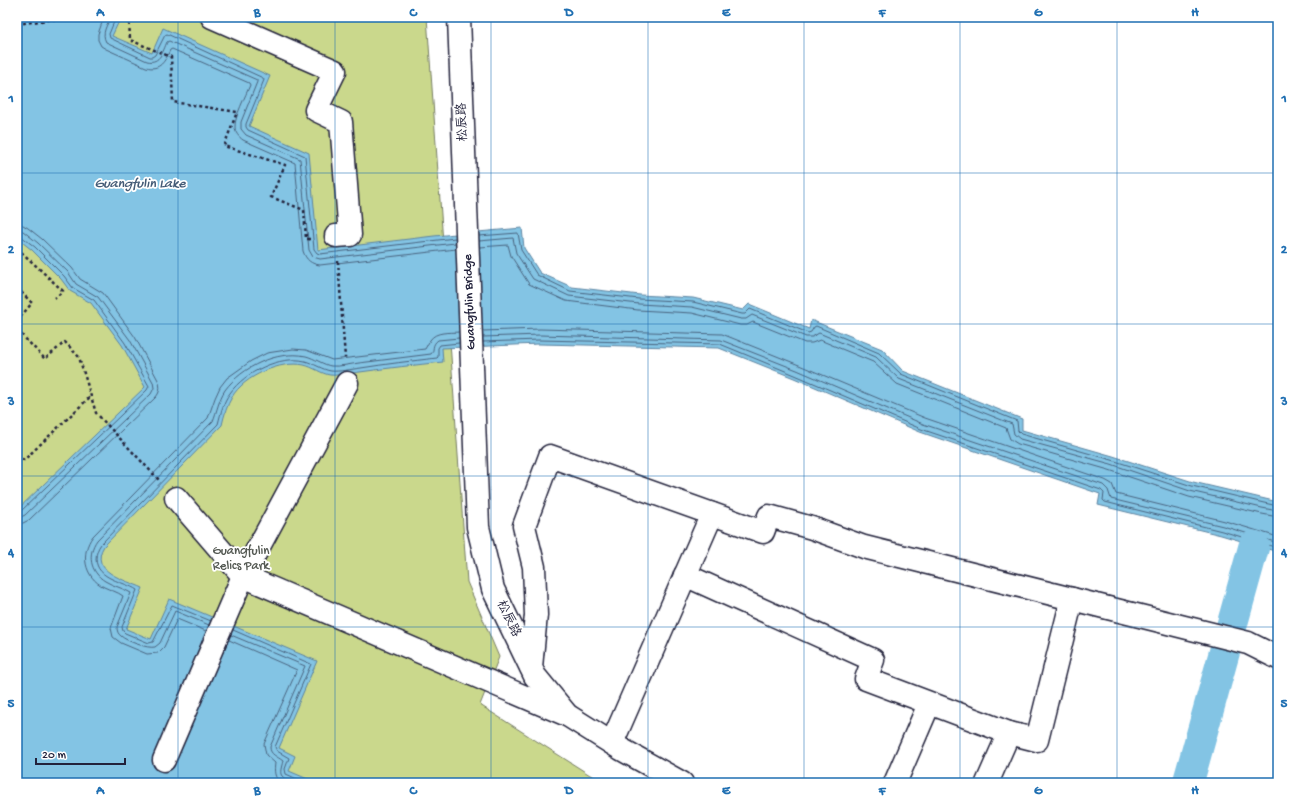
<svg xmlns="http://www.w3.org/2000/svg" width="1295" height="800" viewBox="0 0 1295 800" font-family="'Gochi Hand','LXGW WenKai TC',sans-serif">
<style>
.green{fill:#cad88c;stroke:#767d64}
.water{fill:#83c4e4;stroke:#5c83a0}
.lines{fill:none;stroke-linecap:round;stroke-linejoin:round}
.shore{stroke:#49637f;stroke-width:1}
.canal{stroke:#83c4e4;stroke-width:31}
.street-casing{stroke:#22223b;stroke-width:25}
.secondary-casing{stroke:#22223b;stroke-width:25}
.path{stroke:#22223b;stroke-width:2.5;stroke-dasharray:3 3;stroke-linecap:butt}
.street{stroke:#fff;stroke-width:22}
.secondary{stroke:#fff;stroke-width:22}
.grid{fill:none;stroke:#1f6fb2;stroke-width:1;stroke-opacity:0.55}
.labels{text-anchor:middle;dominant-baseline:central;stroke-width:3.5;stroke-linejoin:round;paint-order:stroke}
.street-label{font-size:13px;fill:#22223b;stroke:#fff}
.park-label{font-size:13px;fill:#545953;stroke:#fff}
.water-label{font-size:14px;font-style:italic;fill:#445b76;stroke:#fff}
.neatline{fill:none;stroke:#1f6fb2;stroke-width:1.5}
.grid-label{font-size:13px;text-anchor:middle;font-weight:bold;fill:#1f6fb2}
</style>
<rect width="100%" height="100%" fill="#fff"/>
<filter id="ink" filterUnits="userSpaceOnUse"><feTurbulence type="fractalNoise" baseFrequency=".025" numOctaves="2"/><feDisplacementMap in="SourceGraphic" scale="8" xChannelSelector="R" yChannelSelector="G"/><feConvolveMatrix kernelMatrix="1 2 1 2 8 2 1 2 1" color-interpolation-filters="sRGB"/></filter>
<g filter="url(#ink)">
<polygon class="green" points="17,17 427,17 467,582 499,657 480,705 590,775 607,783 17,783"/>
<path class="water" d="M 17,17 L 121,17 L 112,36 L 152,53 L 163,28 L 270,76 L 249,126 L 309,153 L 318,250 L 434,236 L 522,228 L 524,248 L 540,273 L 572,287 L 640,295 L 693,298 L 743,310 L 749,304 L 809,329 L 811,320 L 882,349 L 903,371 L 1022,419 L 1022,430 L 1113,456 L 1193,482 L 1278,502 L 1278,552 L 1221,535 L 1098,505 L 1100,494 L 920,432 L 794,378 L 719,348 L 539,344 L 442,348 L 443,362 C 415,365 388,368 360,372 C 352,373 337,376 330,375 C 322,374 313,367 304,365 C 281,360 244,376 232,397 C 227,405 224,416 222,425 L 104,546 C 88,572 126,580 143,588 L 126,629 L 151,639 L 169,599 L 317,661 L 279,748 L 295,756 L 289,771 L 317,783 L 17,783 L 17,510 L 145,387 L 122,345 L 91,303 L 70,291 L 61,279 L 32,250 L 17,238 Z"/>
<g class="lines">
<g class="shore">
<path d="M 104,17 L 98,34 L 98,40 L 101,46 L 106,49 L 146,67 C 160,71 165,61 170,50 L 172,49 L 249,83 L 250,85 C 246,95 234,118 235,127 C 235,133 239,137 243,140 L 295,163 L 303,251 C 306,260 311,264 320,265 L 456,249"/>
<path d="M 111,17 C 107,25 101,33 106,42 L 147,61 C 160,64 163,51 167,42 L 169,41 L 257,80 L 257,82 L 241,122 L 241,129 L 246,135 L 300,159 L 309,250 L 313,257 L 320,259 L 455,243"/>
<polyline points="116,17 109,34 110,38 150,57 152,57 155,55 165,35 167,34 263,78 264,80 246,124 246,127 248,130 305,156 314,249 317,253 320,254 455,238"/>
<path d="M 17,224 L 23,225 L 28,228 L 42,239 L 72,268 L 80,279 L 103,293 L 135,337 L 158,380 C 161,387 160,393 155,398 L 29,520 L 23,523 L 17,524"/>
<polyline points="17,230 23,231 38,243 68,272 76,284 98,297 130,340 153,382 154,388 151,394 25,515 21,517 17,518"/>
<polyline points="17,235 21,236 35,247 64,276 73,288 94,300 125,343 149,386 147,390 21,511 17,513"/>
<polyline points="479,236 518,233 521,250 537,275 570,291 639,299 693,302 742,314 745,314 750,309 808,333 811,332 814,327 816,326 879,353 901,374 1017,421 1018,431 1021,434 1112,460 1192,486 1264,503 1278,506"/>
<polyline points="479,241 513,238 516,253 533,279 569,296 639,304 692,307 741,319 746,319 752,315 806,337 812,337 819,333 876,357 899,379 1012,424 1014,434 1020,439 1111,464 1190,491 1262,508 1278,511"/>
<polyline points="480,247 508,245 511,256 529,284 566,301 638,310 692,313 740,325 747,325 753,322 805,343 812,343 820,340 873,362 897,384 1006,428 1010,439 1018,444 1109,470 1189,497 1262,514 1278,517"/>
<polyline points="483,331 540,329 722,334 799,365 925,418 1105,480 1112,484 1116,494 1225,521 1278,537"/>
<polyline points="483,337 540,335 721,340 797,370 923,424 1103,485 1108,490 1111,499 1223,526 1278,543"/>
<polyline points="483,342 539,340 720,344 795,375 921,429 1101,490 1104,493 1103,500 1105,502 1222,531 1278,548"/>
<path d="M 211,621 L 172,605 L 153,642 L 149,643 L 125,633 L 123,631 L 122,627 L 137,590 C 124,581 97,580 96,559 C 96,553 98,548 101,544 L 218,424 C 221,413 223,402 230,393 C 245,372 280,355 305,361 C 313,363 323,370 331,371 C 338,372 353,369 361,368 C 386,364 411,361 437,358 L 438,357 L 438,348 L 440,345 L 459,343"/>
<path d="M 209,625 L 175,611 L 160,643 L 155,647 C 148,649 126,641 121,636 C 118,634 117,631 117,627 L 131,593 C 123,588 113,586 105,581 C 90,572 87,554 97,540 L 213,421 C 217,411 219,399 225,390 C 242,367 277,350 306,356 C 314,358 324,365 331,366 C 339,367 351,364 359,363 C 383,360 407,357 431,354 C 435,350 431,345 438,340 L 459,338"/>
<polyline points="233,630 311,664 275,747 277,751 289,758 285,769 286,774 306,783"/>
<path d="M 206,631 L 177,619 L 164,647 L 158,653 L 147,654 L 121,643 L 113,637 L 111,628 L 123,596 C 118,592 110,590 104,587 C 84,577 80,553 93,536 L 208,418 L 215,398 L 220,387 L 227,378 L 251,361 L 267,353 L 293,349 L 306,350 L 332,360 L 425,349 C 427,346 428,343 430,340 C 436,331 449,333 459,332"/>
<path d="M 231,635 L 305,666 L 270,747 C 270,755 277,756 283,761 C 279,776 279,776 294,783"/>
<path d="M 229,640 L 297,670 L 264,744 L 266,755 L 275,763 C 274,771 274,777 280,783"/>
</g>
<polyline class="canal" points="1188,783 1254,546"/>
<g class="street-casing">
<g id="street">
<polyline points="212,17 335,71 316,110 341,122 350,235 336,236"/>
<polyline points="176,498 243,576 347,383"/>
<polyline points="685,575 873,660 866,679 1009,733 1037,740 1072,599"/>
<polyline points="531,667 536,615 534,567 524,526 550,456 763,532 769,516 812,528 864,547 1248,643 1278,658"/>
<polyline points="612,743 712,514"/>
<polyline points="164,760 243,576 567,715"/>
<polyline points="895,783 929,704"/>
<polyline points="987,783 1009,733"/>
</g>
</g>
<g class="secondary-casing">
<polyline id="secondary" points="459,17 478,527 493,589 535,676 567,715 621,749 682,783"/>
</g>
<g class="path">
<polyline points="129,17 130,40 171,57 173,102 237,112 224,146 285,165 271,197 304,210 306,239 310,239"/>
<polyline points="17,24 72,17"/>
<polyline points="17,248 63,291 55,298"/>
<polyline points="338,261 345,358"/>
<polyline points="17,288 32,303 17,321"/>
<polyline points="17,330 45,359 65,342 79,357 96,413 159,480"/>
<polyline points="17,455 24,460 91,396"/>
</g>
<use href="#street" class="street"/>
<use href="#secondary" class="secondary"/>
</g>
</g>
<path class="grid" d="M 178,17 L 178,783M 335,17 L 335,783M 491,17 L 491,783M 648,17 L 648,783M 804,17 L 804,783M 960,17 L 960,783M 1117,17 L 1117,783M 17,173 L 1278,173M 17,324 L 1278,324M 17,476 L 1278,476M 17,627 L 1278,627"/>
<g class="labels">
<g class="street-label">
<text transform="translate(463 122) rotate(-92)">松辰路</text>
<text transform="translate(470 302) rotate(-92)">Guangfulin Bridge</text>
<text transform="translate(508 619) rotate(64)">松辰路</text>
</g>
<g class="park-label">
<text x="241" y="551">Guangfulin<tspan x="241" dy="15">Relics Park</tspan></text>
</g>
<g class="water-label">
<text x="140" y="184">Guangfulin Lake</text>
</g>
</g>
<rect width="1295" height="800" fill="none" stroke="#fff" stroke-width="44"/>
<path d="M36 758v6h89v-6" fill="none" stroke="#22223b" stroke-width="2"/>
<text x="42" y="758" font-size="12" fill="#22223b" stroke="#ffffff" stroke-width="3" paint-order="stroke">20 m</text>
<rect x="22" y="22" width="1251" height="756" class="neatline"/>
<g class="grid-label">
<text x="100" y="16">A</text>
<text x="257" y="16">B</text>
<text x="413" y="16">C</text>
<text x="569" y="16">D</text>
<text x="726" y="16">E</text>
<text x="882" y="16">F</text>
<text x="1038" y="16">G</text>
<text x="1195" y="16">H</text>
<text x="11" y="102">1</text>
<text x="1284" y="102">1</text>
<text x="11" y="253">2</text>
<text x="1284" y="253">2</text>
<text x="11" y="405">3</text>
<text x="1284" y="405">3</text>
<text x="11" y="556">4</text>
<text x="1284" y="556">4</text>
<text x="11" y="707">5</text>
<text x="1284" y="707">5</text>
<text x="100" y="794">A</text>
<text x="257" y="794">B</text>
<text x="413" y="794">C</text>
<text x="569" y="794">D</text>
<text x="726" y="794">E</text>
<text x="882" y="794">F</text>
<text x="1038" y="794">G</text>
<text x="1195" y="794">H</text>
</g>
</svg>
